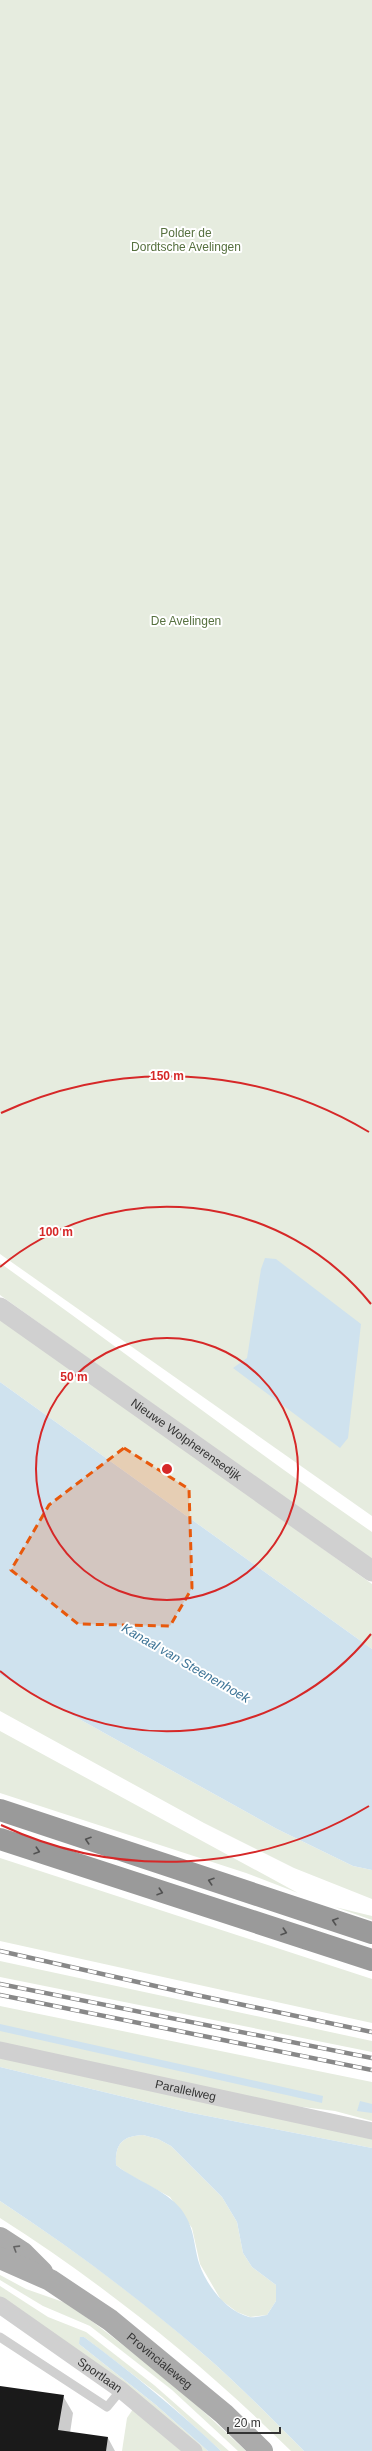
<svg xmlns="http://www.w3.org/2000/svg" width="372" height="2451" viewBox="0 0 372 2451" font-family="Arial,sans-serif">
<style>
.green{fill:#e6ecdf}
.water{fill:#cfe2ee;fill-rule:evenodd}
.shadow{fill:#0003}
.building{fill:#1a1a1a}
.lines{fill:none;stroke-linecap:round;stroke-linejoin:round}
.service{stroke:#d0d0d0;stroke-width:9}
.minor{stroke:#d0d0d0;stroke-width:17}
.tertiary{stroke:#d0d0d0;stroke-width:21}
.primary{stroke:#ababab;stroke-width:22}
.motorway{stroke:#9a9a9a;stroke-width:22}
.rail-casing{stroke:#888;stroke-width:4.5}
.rail{stroke:#fff;stroke-width:3;stroke-dasharray:9;stroke-linecap:butt}
.oneway{stroke:#525252}
.oneway2{stroke:#636363}
.marked{fill:#e8590c;fill-opacity:0.2;stroke:#e8590c;stroke-width:3;stroke-dasharray:8 5;stroke-linejoin:round}
.ring{fill:none;stroke:#d62828;stroke-width:2}
.labels{text-anchor:middle;dominant-baseline:central;stroke-width:4;stroke-linejoin:round;paint-order:stroke}
.park-label{font-size:12px;fill:#56703f;stroke:#fff}
.street-label{font-size:12px;fill:#333;stroke:#fff}
.water-label{font-size:13px;font-style:italic;fill:#3f7597;stroke:#fff}
.centre{fill:#d62828;stroke:#fff;stroke-width:2}
.ring-label{font-size:12px;text-anchor:middle;font-weight:bold;fill:#d62828;stroke:#fff;stroke-width:4;stroke-linejoin:round;paint-order:stroke}
</style>
<rect width="100%" height="100%" fill="#fff"/>
<g class="green">
<polygon points="0,0 372,0 372,1516 0,1254"/>
<path d="M 0,1263 C 125,1352 246,1445 372,1532 L 372,1562 L 0,1295 Z"/>
<polygon points="0,1317 372,1584 372,1649 0,1382"/>
<polygon points="0,1675 277,1829 353,1866 372,1870 372,1899 294,1868 204,1823 0,1711"/>
<polygon points="0,1731 298,1893 246,1873 0,1793"/>
<polygon points="0,1858 372,1979 372,2023 0,1941"/>
<polygon points="335,1907 372,1916 372,1920"/>
<polygon points="0,1961 372,2041 372,2052 0,1977"/>
<polygon points="0,2006 372,2082 372,2121 335,2111 286,2105 0,2043"/>
<polygon points="0,2057 372,2135 372,2148 187,2112 0,2067"/>
<path d="M 143,2135 L 158,2139 L 171,2146 L 222,2197 L 237,2222 L 243,2253 L 252,2267 L 276,2285 L 276,2301 L 267,2315 L 250,2317 L 237,2312 L 221,2300 L 200,2264 L 192,2228 L 170,2197 L 128,2174 L 116,2165 C 115,2144 122,2136 143,2135 Z"/>
<path d="M 0,2201 C 70,2247 138,2297 201,2352 C 237,2383 271,2418 304,2451 L 291,2451 C 202,2363 105,2285 0,2218 Z"/>
<polygon points="0,2275 26,2289 66,2303 93,2322 175,2385 246,2451 238,2451 172,2390 90,2326 43,2306 0,2280"/>
<polygon points="0,2286 48,2317 86,2332 154,2385 229,2451 221,2451 162,2397 84,2337 79,2344 156,2405 208,2451 199,2451 0,2298"/>
<polygon points="133,2409 181,2451 122,2451 127,2418"/>
</g>
<g class="water">
<polygon points="265,1258 276,1259 361,1324 348,1438 340,1448 233,1368 247,1358 261,1269"/>
<polygon points="0,1382 372,1649 372,1870 353,1866 277,1829 0,1675"/>
<polygon points="0,2024 323,2096 322,2103 0,2031"/>
<path d="M 0,2067 L 187,2112 L 372,2148 L 372,2451 L 304,2451 C 271,2418 237,2383 201,2352 C 137,2297 70,2247 0,2201 ZM 143,2135 L 158,2139 L 171,2146 L 222,2197 L 237,2222 L 243,2253 L 252,2267 L 276,2285 L 276,2301 L 267,2315 C 262,2316 254,2318 249,2317 C 226,2311 206,2285 199,2263 C 193,2242 195,2228 181,2209 C 165,2189 136,2181 116,2165 C 115,2144 122,2136 143,2135 Z"/>
<polygon points="360,2101 372,2104 372,2113 357,2111"/>
<path d="M 80,2337 L 84,2337 C 132,2373 178,2410 221,2451 L 208,2451 L 156,2405 L 79,2344 Z"/>
</g>
<polygon class="shadow" points="0,2387 63,2396 73,2413 70,2433 108,2438 115,2451 0,2451"/>
<polygon class="building" points="0,2386 64,2395 58,2430 108,2437 106,2451 0,2451"/>
<g class="lines">
<polyline class="service" points="0,2337 107,2407 121,2390"/>
<g class="minor">
<path id="s1" d="M 0,2050 L 372,2131"/>
<path id="s2" d="M 0,2305 L 121,2390 L 194,2451"/>
</g>
<path class="tertiary" id="s3" d="M 0,1308 L 372,1571"/>
<g class="primary">
<polyline points="0,2238 23,2253 42,2272"/>
<path id="s4" d="M 0,2258 L 50,2280 L 110,2320 L 224,2414 L 262,2451"/>
</g>
<g class="motorway">
<polyline points="0,1810 372,1933"/>
<polyline points="0,1839 372,1960"/>
</g>
<g class="rail-casing">
<g id="rail">
<polyline points="0,1951 182,1992 372,2032"/>
<polyline points="0,1984 372,2058"/>
<polyline points="0,1995 372,2070"/>
</g>
</g>
<use href="#rail" class="rail"/>
</g>
<defs><path id="oneway-chevron" d="M-2-3.5L2.5 0L-2 3.5" fill="none" stroke-width="1.6" stroke-linecap="round" stroke-linejoin="round"/></defs>
<g class="oneway">
<use href="#oneway-chevron" transform="translate(88 1840) rotate(-162)"/>
<use href="#oneway-chevron" transform="translate(37 1851) rotate(18)"/>
<use href="#oneway-chevron" transform="translate(211 1881) rotate(-162)"/>
<use href="#oneway-chevron" transform="translate(160 1892) rotate(18)"/>
<use href="#oneway-chevron" transform="translate(335 1921) rotate(-162)"/>
<use href="#oneway-chevron" transform="translate(284 1932) rotate(18)"/>
</g>
<use class="oneway2" href="#oneway-chevron" transform="translate(16 2248) rotate(-148)"/>
<path class="marked" d="M 124,1448 L 189,1489 L 192,1588 L 170,1626 L 78,1624 L 11,1570 L 49,1505 Z"/>
<g class="ring">
<circle cx="167" cy="1469" r="131"/>
<path d="M371 1634A262 262 0 0 1 0 1671M0 1267A262 262 0 0 1 371 1304"/>
<path d="M369 1806A393 393 0 0 1 1 1825M1 1113A393 393 0 0 1 369 1132"/>
</g>
<g class="labels">
<g class="park-label">
<text x="186" y="233">Polder de<tspan x="186" dy="14">Dordtsche Avelingen</tspan></text>
<text x="186" y="621">De Avelingen</text>
</g>
<g class="street-label">
<text stroke="none"><textPath href="#s3" startOffset="228">Nieuwe Wolpherensedijk</textPath></text>
<text stroke="none"><textPath href="#s1" startOffset="190">Parallelweg</textPath></text>
<text stroke="none"><textPath href="#s4" startOffset="191">Provincialeweg</textPath></text>
<text stroke="none"><textPath href="#s2" startOffset="122">Sportlaan</textPath></text>
</g>
<g class="water-label">
<text transform="translate(186 1663) rotate(30)">Kanaal van Steenenhoek</text>
</g>
</g>
<circle cx="167" cy="1469" r="6" class="centre"/>
<g class="ring-label">
<text x="167" y="1080">150 m</text>
<text x="56" y="1236">100 m</text>
<text x="74" y="1381">50 m</text>
</g>
<path d="M228 2427v6h52v-6" fill="none" stroke="#333333" stroke-width="2"/>
<text x="234" y="2427" font-size="12" fill="#333333" stroke="#ffffff" stroke-width="3" paint-order="stroke">20 m</text>
</svg>
